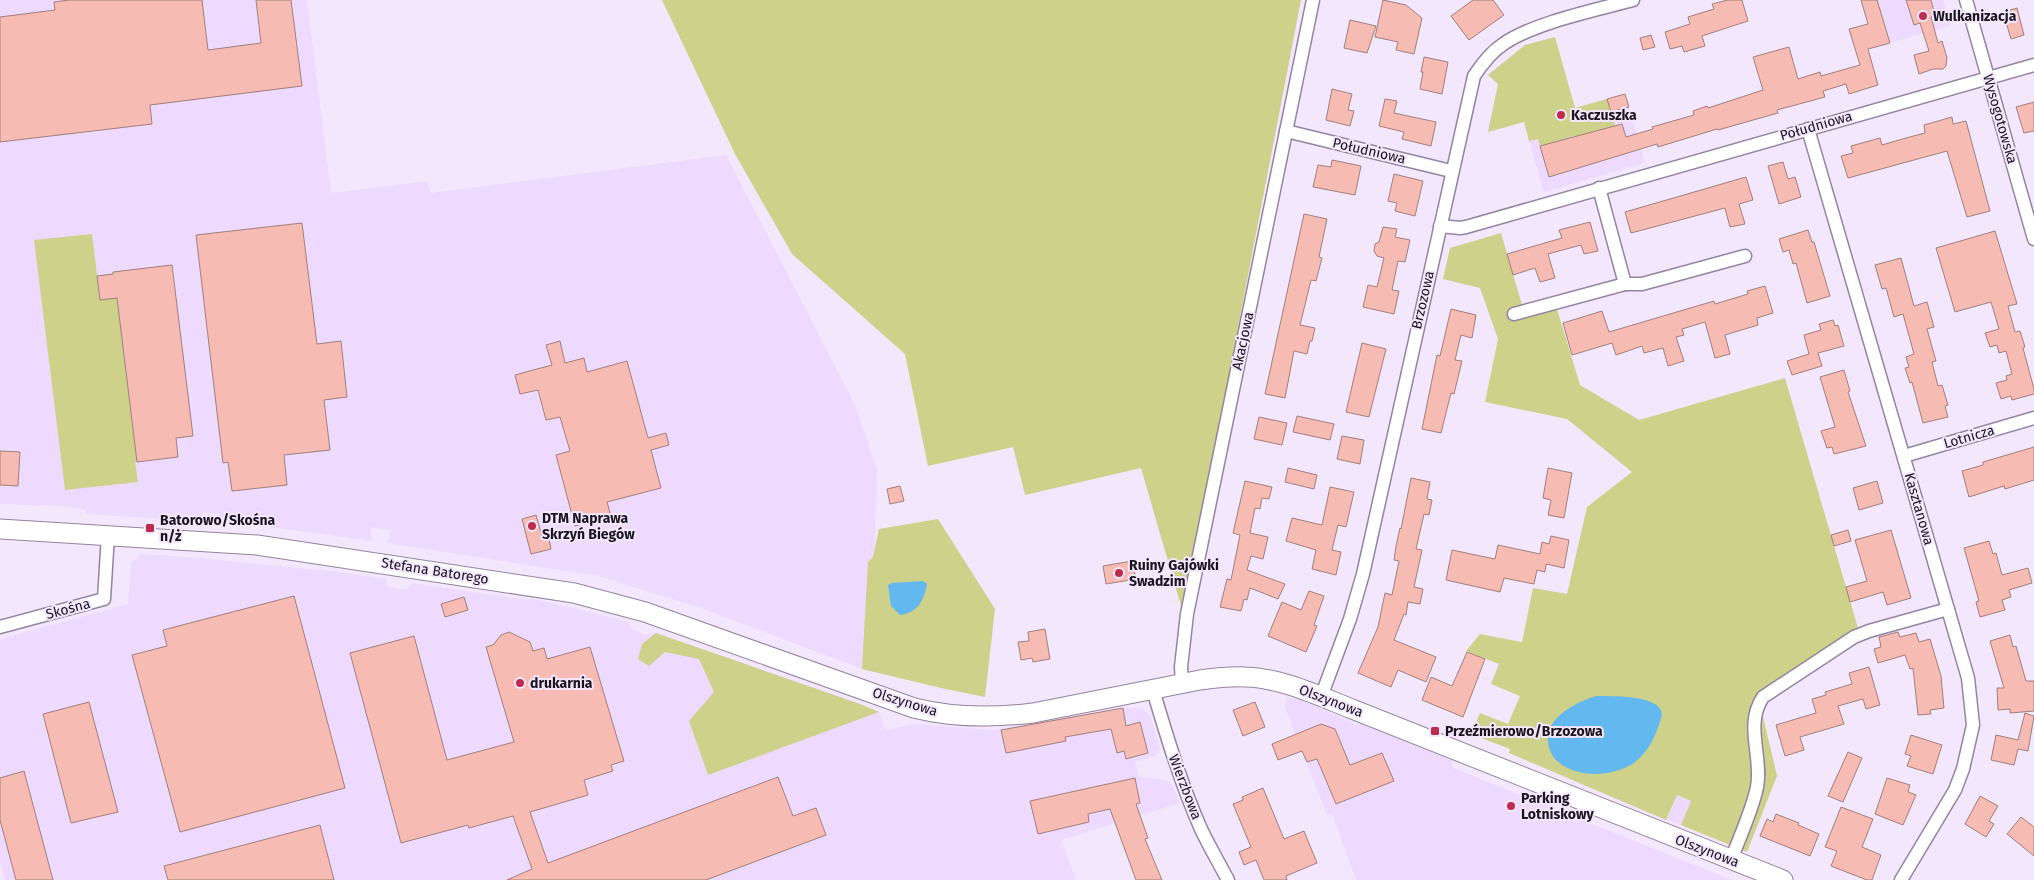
<svg xmlns="http://www.w3.org/2000/svg" width="2034" height="880" viewBox="0 0 2034 880" font-family="'Fira Sans',sans-serif">
<style>
.built{fill:#eddafe}
.green{fill:#cdd189}
.water{fill:#62b8ef}
.building{fill:#f6bbb3;stroke:#a17f7b}
.lines{fill:none;stroke-linecap:round;stroke-linejoin:round}
.street-casing{stroke:#93849f;stroke-width:15}
.secondary-casing{stroke:#93849f;stroke-width:21}
.street{stroke:#fff;stroke-width:12}
.secondary{stroke:#fff;stroke-width:19}
.poi-dot{fill:#bd2c4d;stroke:#f3e7fe;stroke-width:2}
.labels{text-anchor:middle;dominant-baseline:central;stroke-width:4;stroke-linejoin:round;paint-order:stroke}
.poi-label{font-size:14px;font-weight:bold;fill:#1b151f;stroke:#f3e7fe;text-anchor:start}
.street-label{font-size:14px;fill:#1b151f;stroke:#f3e7fe}
</style>
<rect width="100%" height="100%" fill="#f3e7fe"/>
<g class="built">
<polygon points="0,0 307,0 331,193 427,181 431,193 726,155 855,405 877,470 874,564 862,669 701,608 598,576 387,543 391,530 370,527 372,541 255,525 222,522 220,514 202,513 201,521 86,514 86,510 66,506 0,504"/>
<polygon points="1868,0 1943,0 1950,26 1875,47 1862,2"/>
<polygon points="1555,37 1575,108 1625,94 1645,163 1544,192 1524,122 1488,132 1498,84 1488,75 1525,45"/>
<polygon points="141,554 202,558 317,570 318,569 386,579 388,587 407,590 412,583 529,600 530,598 578,609 630,622 631,629 646,635 656,633 860,704 879,712 886,730 912,724 992,730 1123,708 1142,708 1150,716 1160,748 1155,756 1135,762 1139,777 1160,779 1171,782 1180,803 1061,840 1076,880 5,880 0,861 0,639 128,604 131,563"/>
<polygon points="1286,697 1304,701 1357,725 1361,724 1451,760 1453,768 1732,880 1356,880 1332,814 1327,815 1285,707"/>
<polygon points="1677,795 1691,801 1681,825 1666,820"/>
</g>
<g class="green">
<polygon points="662,0 1301,0 1183,613 1141,468 1025,495 1013,447 928,466 905,354 792,254 735,154"/>
<polygon points="1555,37 1575,108 1607,99 1615,126 1577,149 1574,136 1540,146 1538,139 1529,141 1524,122 1488,132 1498,84 1488,75 1525,45"/>
<polygon points="1501,233 1522,305 1553,296 1580,385 1639,420 1785,378 1858,628 1758,695 1777,776 1747,852 1681,825 1691,801 1677,795 1666,820 1509,753 1510,749 1471,734 1480,713 1508,724 1520,696 1491,684 1499,664 1466,651 1480,634 1522,642 1533,588 1567,594 1587,507 1632,472 1567,419 1485,402 1498,339 1480,288 1443,279 1450,248"/>
<polygon points="92,234 100,300 117,298 137,462 135,462 138,482 65,490 34,240"/>
<polygon points="938,519 995,609 985,697 941,688 862,669 868,562 873,557 879,529"/>
<polygon points="656,633 860,704 879,712 708,775 689,721 714,692 699,659 665,652 649,666 638,659 642,644"/>
</g>
<g class="water">
<path d="M 923,581 L 927,584 C 924,601 917,613 900,615 L 891,606 L 888,585 L 892,583 Z"/>
<path d="M 1596,696 C 1610,696 1656,695 1661,711 C 1663,716 1660,720 1659,725 C 1655,735 1652,743 1645,752 C 1641,756 1638,760 1634,763 C 1613,777 1575,779 1556,760 C 1551,755 1549,748 1548,742 C 1545,718 1576,702 1596,696 Z"/>
</g>
<g class="building">
<polygon points="69,0 202,0 208,50 261,43 256,0 291,0 302,86 150,105 152,124 0,142 0,17 55,10 54,2"/>
<polygon points="1383,0 1406,5 1422,18 1414,54 1396,50 1398,42 1375,37"/>
<polygon points="1473,0 1493,0 1504,15 1469,40 1451,16"/>
<polygon points="1728,0 1742,0 1748,21 1702,36 1705,46 1684,52 1682,46 1670,49 1665,32 1690,24 1688,17 1714,9 1712,4"/>
<polygon points="1861,0 1877,0 1890,43 1868,49 1878,85 1849,94 1846,84 1823,91 1825,97 1777,110 1778,113 1718,130 1717,129 1658,147 1657,144 1549,177 1540,146 1622,124 1626,137 1653,129 1652,127 1694,115 1693,111 1707,106 1708,108 1763,90 1753,57 1789,47 1798,79 1820,72 1821,76 1860,65 1849,29 1868,24"/>
<polygon points="1906,0 1931,0 1935,16 1931,17 1938,43 1942,41 1947,58 1946,66 1943,69 1933,69 1919,74 1914,55 1929,51 1920,23 1914,25"/>
<polygon points="2017,8 2024,35 2011,39 2003,12"/>
<polygon points="1350,20 1376,26 1367,53 1344,48"/>
<polygon points="1651,35 1655,47 1643,50 1640,38"/>
<polygon points="1424,57 1448,62 1442,94 1420,89 1423,72 1421,72"/>
<polygon points="1332,89 1352,94 1348,110 1354,111 1350,126 1326,120"/>
<polygon points="1625,94 1629,107 1611,112 1607,99"/>
<polygon points="1385,99 1397,101 1394,113 1436,122 1431,146 1402,139 1404,132 1379,126"/>
<polygon points="2034,102 2034,131 2024,133 2016,107"/>
<polygon points="1952,117 1953,124 1966,121 1990,211 1967,217 1947,151 1848,178 1841,156 1853,153 1851,146 1880,138 1882,145 1906,138 1925,133 1924,125"/>
<polygon points="1332,160 1361,166 1355,195 1313,187 1318,165 1331,167"/>
<polygon points="1783,162 1788,179 1795,177 1801,197 1779,204 1768,166"/>
<polygon points="1394,174 1423,181 1415,216 1395,211 1397,203 1388,201"/>
<polygon points="1746,177 1753,200 1739,204 1745,224 1730,227 1725,208 1631,233 1625,212"/>
<polygon points="1304,214 1327,219 1319,257 1322,258 1316,281 1311,280 1300,325 1315,328 1312,341 1310,341 1307,354 1294,351 1285,398 1265,394"/>
<polygon points="1590,222 1598,251 1584,254 1581,245 1548,254 1555,278 1540,282 1535,268 1513,275 1507,254 1562,238 1559,230"/>
<polygon points="302,223 317,344 341,341 347,397 324,400 330,450 284,455 287,485 232,491 228,462 223,463 196,235"/>
<polygon points="1383,227 1397,229 1395,237 1410,240 1405,262 1398,261 1392,290 1399,291 1394,314 1363,307 1368,285 1377,287 1384,258 1377,256 1374,251 1375,244 1379,242"/>
<polygon points="1808,230 1812,242 1814,242 1830,296 1807,303 1796,263 1793,264 1789,250 1783,252 1779,239"/>
<polygon points="1995,231 2017,304 2008,306 2015,332 2020,331 2025,347 2023,348 2034,389 2034,394 2012,400 2011,396 2001,399 1996,383 2007,380 2006,376 2012,374 2006,351 1999,353 1997,345 1990,347 1985,333 1999,329 1991,302 1955,312 1936,248"/>
<polygon points="1901,258 1914,306 1927,302 1934,327 1927,329 1936,361 1932,362 1938,386 1942,385 1948,405 1945,406 1948,417 1923,423 1912,382 1910,383 1905,368 1909,367 1906,357 1914,354 1903,314 1894,317 1886,288 1882,289 1875,265"/>
<polygon points="172,265 193,436 176,438 178,457 137,462 117,298 100,300 97,276 113,274 113,272"/>
<polygon points="1765,286 1773,313 1757,318 1758,325 1725,335 1730,354 1715,358 1705,322 1682,329 1684,335 1676,337 1684,361 1668,366 1663,348 1644,353 1642,346 1616,355 1612,343 1572,355 1563,323 1602,311 1609,332 1714,301 1715,304 1748,294 1747,291"/>
<polygon points="1451,309 1476,315 1472,338 1461,335 1455,360 1462,361 1454,394 1451,393 1441,433 1422,429 1437,355 1440,356"/>
<polygon points="1833,320 1835,326 1838,325 1844,346 1818,353 1822,366 1792,375 1787,361 1809,354 1804,335 1821,330 1819,324"/>
<polygon points="560,341 565,363 584,358 587,372 627,361 648,438 666,433 669,445 651,450 661,488 607,502 611,516 575,526 556,455 570,451 560,417 546,420 538,390 520,394 515,375 552,365 546,345"/>
<polygon points="1362,343 1386,349 1369,417 1346,412"/>
<polygon points="1844,370 1850,391 1848,392 1866,446 1834,454 1832,447 1827,448 1821,431 1835,427 1820,377"/>
<polygon points="1297,416 1334,424 1330,440 1293,432"/>
<polygon points="1259,417 1287,423 1282,445 1254,439"/>
<polygon points="1342,436 1364,440 1360,464 1337,459"/>
<polygon points="2034,447 2034,480 2005,489 2004,486 1969,497 1962,471 1983,465 1983,462"/>
<polygon points="0,451 20,452 18,486 0,485"/>
<polygon points="1288,468 1317,475 1314,489 1285,482"/>
<polygon points="1548,468 1572,473 1564,518 1548,515 1551,500 1543,498"/>
<polygon points="1411,478 1430,482 1427,499 1432,500 1429,515 1424,514 1416,549 1422,550 1414,587 1423,589 1420,604 1408,602 1406,615 1404,614 1394,640 1436,657 1426,682 1398,670 1391,687 1358,673 1378,627 1385,593 1392,595 1399,561 1394,560 1396,546 1400,528 1401,529"/>
<polygon points="1245,481 1272,487 1269,499 1262,498 1260,509 1255,508 1250,533 1268,537 1263,559 1251,556 1247,570 1285,584 1278,599 1250,588 1247,600 1244,599 1241,611 1220,607 1227,579 1231,580 1240,535 1233,533"/>
<polygon points="1877,481 1883,503 1859,510 1853,488"/>
<polygon points="900,486 904,501 890,504 887,489"/>
<polygon points="1330,487 1354,492 1346,527 1338,525 1332,550 1341,552 1336,575 1312,569 1316,550 1286,541 1292,518 1322,525"/>
<polygon points="536,515 542,536 548,534 551,549 531,554 522,519"/>
<polygon points="1848,530 1851,541 1834,546 1831,535"/>
<polygon points="1891,530 1911,598 1887,605 1883,592 1850,602 1846,587 1867,581 1855,540"/>
<polygon points="1551,536 1569,540 1564,568 1546,564 1545,572 1537,570 1534,584 1504,578 1500,592 1446,580 1452,550 1495,559 1498,545 1540,554 1542,542 1549,544"/>
<polygon points="1989,541 1993,554 1996,553 2002,575 2028,568 2032,583 2009,590 2011,597 2002,600 2005,610 1980,617 1976,602 1979,601 1964,548"/>
<polygon points="1132,561 1136,579 1106,584 1103,566"/>
<polygon points="1309,591 1324,596 1314,625 1317,626 1306,652 1268,636 1282,602 1301,610"/>
<polygon points="294,596 345,788 180,832 132,655 167,646 163,630"/>
<polygon points="464,597 468,610 445,617 441,604"/>
<polygon points="1045,629 1050,659 1033,662 1032,658 1021,660 1018,642 1029,641 1028,632"/>
<polygon points="509,632 530,642 533,651 544,648 547,659 590,647 624,761 611,765 613,771 584,780 588,795 530,812 548,863 778,777 793,816 816,808 826,835 706,880 507,880 532,869 513,816 469,828 468,825 401,843 350,653 414,636 447,760 514,742 486,647 493,645 501,635"/>
<polygon points="1898,632 1900,637 1916,633 1919,642 1930,639 1941,676 1944,708 1930,710 1931,714 1918,715 1913,668 1910,669 1905,655 1878,663 1874,649 1881,647 1879,637"/>
<polygon points="2010,635 2013,647 2016,646 2026,681 2034,681 2034,711 2010,713 2010,709 1998,710 1997,688 2004,688 1990,641"/>
<polygon points="1467,652 1485,659 1463,717 1422,700 1431,677 1452,686"/>
<polygon points="1869,667 1880,705 1866,709 1863,699 1838,706 1844,724 1800,737 1804,750 1785,756 1776,725 1816,713 1812,699 1826,695 1825,692 1852,684 1849,673"/>
<polygon points="89,702 118,812 71,823 43,714"/>
<polygon points="1255,702 1265,727 1243,736 1233,710"/>
<polygon points="1123,708 1126,726 1140,722 1148,753 1126,759 1124,751 1117,753 1111,729 1065,737 1066,741 1006,753 1001,730"/>
<polygon points="2025,713 2034,716 2028,751 2018,749 2014,765 1991,760 1996,735 2018,740"/>
<polygon points="1321,724 1335,729 1350,765 1382,753 1394,781 1336,804 1317,759 1307,762 1302,751 1278,760 1272,744"/>
<polygon points="1911,735 1942,745 1933,774 1907,766 1911,756 1905,754"/>
<polygon points="1848,752 1862,758 1843,802 1828,796"/>
<polygon points="24,771 53,880 16,880 0,820 0,778"/>
<polygon points="1135,778 1140,803 1136,804 1148,838 1145,839 1162,880 1136,880 1110,809 1088,814 1089,822 1038,834 1030,801"/>
<polygon points="1887,778 1910,785 1908,792 1916,795 1903,825 1875,814"/>
<polygon points="1263,788 1284,839 1304,831 1317,863 1286,876 1287,880 1264,880 1256,860 1244,865 1239,852 1251,847 1233,804 1243,800 1242,797"/>
<polygon points="1980,796 1998,806 1989,821 1994,824 1986,837 1965,824"/>
<polygon points="1841,807 1873,819 1862,847 1881,855 1872,880 1867,880 1831,866 1837,851 1825,847"/>
<polygon points="1776,814 1799,823 1798,825 1819,834 1810,856 1760,836 1767,819 1773,822"/>
<polygon points="2021,817 2034,827 2034,856 2007,834"/>
<polygon points="320,825 334,880 168,880 164,866"/>
</g>
<g class="lines">
<g class="street-casing">
<g id="street">
<polyline points="1966,0 2034,239"/>
<polyline points="1808,129 1968,678 1973,725 1963,769 1955,790 1901,880"/>
<polyline points="1286,131 1451,171"/>
<polyline points="1599,188 1625,284"/>
<polyline points="1440,226 1460,228 1466,227 2034,65"/>
<polyline points="1514,314 1625,284 1642,284 1745,256"/>
<polyline points="1904,456 2034,418"/>
<polyline points="0,627 104,599 108,535"/>
<polyline points="1182,683 1181,667 1187,614 1313,0"/>
<path d="M 1153,690 C 1167,737 1181,784 1201,829 C 1209,846 1219,863 1228,880"/>
<path d="M 1321,697 L 1350,619 L 1363,574 L 1474,76 C 1482,64 1490,53 1502,45 C 1532,23 1596,10 1633,0"/>
<path d="M 1731,860 C 1739,839 1753,808 1757,787 C 1763,757 1744,725 1763,697 L 1854,637 L 1869,631 L 1948,609"/>
</g>
</g>
<g class="secondary-casing">
<path id="secondary" d="M 0,529 L 257,545 L 574,593 L 645,612 L 914,708 C 954,718 992,718 1033,713 L 1200,680 C 1215,678 1230,676 1246,677 C 1282,678 1319,696 1352,709 L 1783,880"/>
</g>
<use href="#street" class="street"/>
<use href="#secondary" class="secondary"/>
</g>
<g class="poi-dot">
<circle cx="1923" cy="16" r="5"/>
<circle cx="1561" cy="115" r="5"/>
<circle cx="532" cy="526" r="5"/>
<rect x="145" y="523" width="10" height="10" rx="2.5"/>
<circle cx="1119" cy="573" r="5"/>
<circle cx="520" cy="683" r="5"/>
<rect x="1430" y="726" width="10" height="10" rx="2.5"/>
<circle cx="1511" cy="806" r="5"/>
</g>
<g class="labels">
<g class="poi-label">
<text x="1933" y="16">Wulkanizacja</text>
<text x="1571" y="115">Kaczuszka</text>
<text x="542" y="518">DTM Naprawa<tspan x="542" dy="16">Skrzyń Biegów</tspan></text>
<text x="160" y="520">Batorowo/Skośna<tspan x="160" dy="16">n/ż</tspan></text>
<text x="1129" y="565">Ruiny Gajówki<tspan x="1129" dy="16">Swadzim</tspan></text>
<text x="530" y="683">drukarnia</text>
<text x="1445" y="731">Przeźmierowo/Brzozowa</text>
<text x="1521" y="798">Parking<tspan x="1521" dy="16">Lotniskowy</tspan></text>
</g>
<g class="street-label">
<text transform="translate(2000 119) rotate(74)">Wysogotowska</text>
<text transform="translate(1816 126) rotate(-16)">Południowa</text>
<text transform="translate(1369 151) rotate(13)">Południowa</text>
<text transform="translate(1423 300) rotate(-77)">Brzozowa</text>
<text transform="translate(1243 341) rotate(-78)">Akacjowa</text>
<text transform="translate(1969 437) rotate(-16)">Lotnicza</text>
<text transform="translate(1919 509) rotate(74)">Kasztanowa</text>
<text transform="translate(435 571) rotate(9)">Stefana Batorego</text>
<text transform="translate(68 609) rotate(-15)">Skośna</text>
<text transform="translate(1331 701) rotate(21)">Olszynowa</text>
<text transform="translate(905 702) rotate(17)">Olszynowa</text>
<text transform="translate(1185 787) rotate(69)">Wierzbowa</text>
<text transform="translate(1707 851) rotate(21)">Olszynowa</text>
</g>
</g>
</svg>
